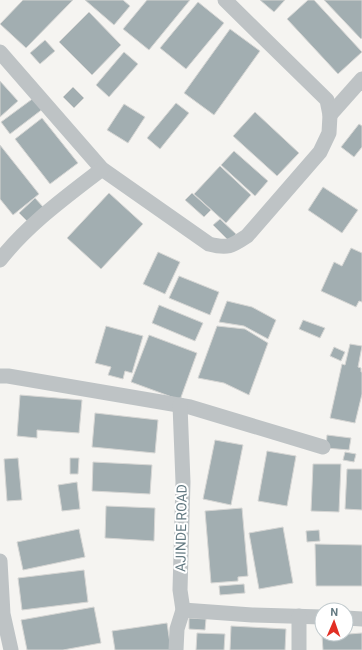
<svg xmlns="http://www.w3.org/2000/svg" width="362" height="650" viewBox="0 0 362 650" font-family="Roboto,sans-serif">
<style>
.building{fill:#a2aeb1;stroke:#d6d6d4}
.lines{fill:none;stroke-linecap:round;stroke-linejoin:round}
.minor{stroke:#bec3c5;stroke-width:15}
.labels{text-anchor:middle;dominant-baseline:central;stroke-width:4;stroke-linejoin:round;paint-order:stroke}
.street-label{font-size:14px;fill:#647a82;stroke:#fff}
</style>
<rect width="100%" height="100%" fill="#f5f4f1"/>
<g class="building">
<polygon points="23,0 73,0 26,48 0,24"/>
<polygon points="85,0 123,0 130,6 114,25"/>
<polygon points="147,0 190,0 149,50 123,29"/>
<polygon points="260,0 285,0 274,12"/>
<polygon points="308,0 314,0 362,52 338,74 287,19"/>
<polygon points="324,0 362,0 362,38 361,39"/>
<polygon points="198,2 224,23 186,69 160,48"/>
<polygon points="89,12 121,45 92,75 59,42"/>
<polygon points="230,29 260,51 214,115 184,93"/>
<polygon points="45,40 55,51 40,64 30,53"/>
<polygon points="124,52 138,64 109,97 96,85"/>
<polygon points="0,81 18,101 0,117"/>
<polygon points="73,87 84,98 74,108 63,97"/>
<polygon points="35,97 44,108 10,134 1,122"/>
<polygon points="176,103 189,113 160,149 147,138"/>
<polygon points="124,104 145,117 128,143 107,130"/>
<polygon points="255,112 299,153 277,176 233,136"/>
<polygon points="42,118 78,163 50,184 15,139"/>
<polygon points="359,124 362,126 362,147 354,157 341,147"/>
<polygon points="0,145 39,194 13,215 0,199"/>
<polygon points="234,151 268,181 255,196 221,165"/>
<polygon points="220,166 251,195 226,223 194,194"/>
<polygon points="323,187 358,210 342,233 308,210"/>
<polygon points="109,193 143,224 101,269 67,238"/>
<polygon points="192,193 211,210 204,217 185,200"/>
<polygon points="35,198 44,208 28,222 19,213"/>
<polygon points="220,219 236,234 229,241 213,225"/>
<polygon points="351,248 362,253 362,302 359,301 356,307 321,291 334,262 342,266"/>
<polygon points="158,252 180,262 165,294 143,284"/>
<polygon points="179,276 219,292 210,315 169,298"/>
<polygon points="227,301 252,307 276,320 268,339 244,326 219,322"/>
<polygon points="159,305 203,323 195,341 152,323"/>
<polygon points="303,320 325,328 320,338 299,329"/>
<polygon points="106,326 143,336 132,373 125,371 123,379 108,375 111,367 95,363"/>
<polygon points="217,326 245,329 268,343 249,395 224,383 198,378"/>
<polygon points="149,335 197,353 180,400 131,382"/>
<polygon points="350,344 362,346 358,367 361,368 361,372 362,372 362,394 355,423 330,418 342,364 345,365"/>
<polygon points="334,347 345,352 341,361 330,356"/>
<polygon points="20,395 82,400 79,433 37,430 37,438 17,436"/>
<polygon points="95,413 158,420 155,453 92,447"/>
<polygon points="327,435 351,438 349,450 326,448"/>
<polygon points="215,440 243,445 231,505 203,499"/>
<polygon points="267,451 296,456 287,506 258,501"/>
<polygon points="345,452 356,454 354,462 343,460"/>
<polygon points="18,458 22,500 7,501 4,459"/>
<polygon points="70,458 79,458 78,474 70,474"/>
<polygon points="93,462 152,465 150,494 92,491"/>
<polygon points="313,464 341,464 339,512 311,511"/>
<polygon points="347,469 362,469 362,510 345,509"/>
<polygon points="77,482 80,509 62,511 58,485"/>
<polygon points="106,506 155,508 154,541 105,538"/>
<polygon points="242,508 248,576 238,577 238,581 211,583 205,511"/>
<polygon points="283,527 293,583 259,589 249,533"/>
<polygon points="79,529 85,557 23,570 17,542"/>
<polygon points="319,530 320,541 307,542 306,531"/>
<polygon points="315,544 362,545 362,586 316,586"/>
<polygon points="84,570 88,602 22,610 18,578"/>
<polygon points="244,584 245,593 220,595 219,586"/>
<polygon points="94,607 101,643 63,650 27,650 21,620"/>
<polygon points="189,618 206,619 205,630 189,629"/>
<polygon points="167,623 171,650 115,650 112,631"/>
<polygon points="231,626 286,629 285,650 230,650"/>
<polygon points="197,633 225,634 224,650 196,650"/>
<polygon points="362,633 362,650 323,650 322,636"/>
</g>
<g class="lines">
<g class="minor">
<path d="M 0,52 L 102,169 L 209,244 C 228,249 232,246 247,236 L 320,152 L 329,133 L 330,115 L 327,100 L 225,0"/>
<polyline points="330,115 362,79"/>
<path d="M 0,260 C 28,224 66,197 102,169"/>
<polyline points="0,376 8,376 190,407 323,447"/>
<polyline points="0,561 3,614 11,650"/>
<polyline points="183,610 252,615 322,617"/>
<polyline points="299,616 299,650"/>
<polyline points="346,618 362,619"/>
<polyline points="176,650 177,629 183,610 180,590 183,482 180,405"/>
</g>
</g>
<g class="labels">
<g class="street-label">
<text transform="translate(181 528) rotate(-89)">AJINDE ROAD</text>
</g>
</g>
<g transform="translate(334 622) rotate(2)"><circle r="19" fill="#ffffff" stroke="#c1cacd"/>
<path d="M0-3L7 15L0 10L-7 15Z" fill="#e22f24"/>
<text y="-6" font-size="11" font-weight="bold" text-anchor="middle" fill="#647a82">N</text>
</g>
</svg>
